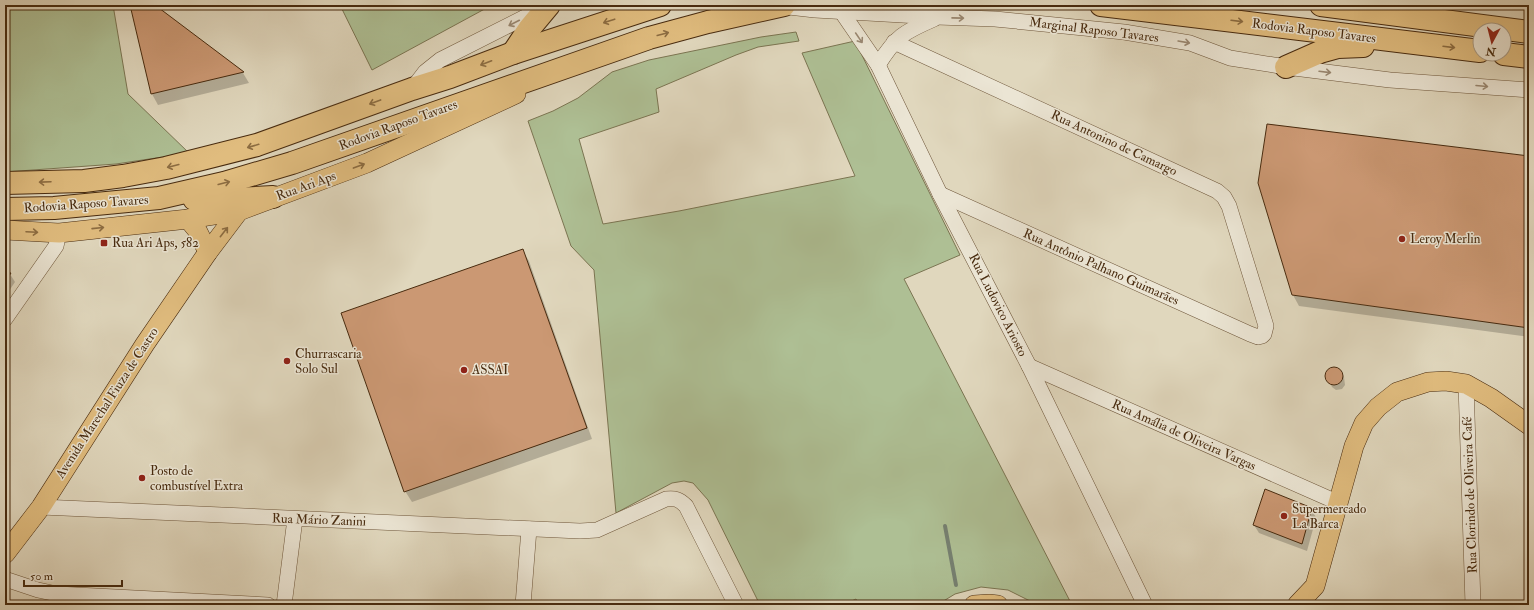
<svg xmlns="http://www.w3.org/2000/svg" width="1534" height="610" viewBox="0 0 1534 610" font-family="'IM FELL Double Pica',serif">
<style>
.green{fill:#aebf94;stroke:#7b7552}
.shadow{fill:#0003}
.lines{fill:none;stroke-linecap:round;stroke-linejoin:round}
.stream{stroke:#768071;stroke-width:4}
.building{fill:#cb9873;stroke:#482b0f}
.minor-casing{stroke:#6e563a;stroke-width:16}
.major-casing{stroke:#482b0f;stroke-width:20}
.highway-casing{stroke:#482b0f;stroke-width:24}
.minor{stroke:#ebe5d4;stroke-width:15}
.major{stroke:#e0bc7e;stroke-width:19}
.highway{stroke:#e0bc7e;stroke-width:22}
.oneway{stroke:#9a8872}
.oneway2{stroke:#8c6c41}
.poi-dot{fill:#8f2418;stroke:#ebe5d4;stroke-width:1.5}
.labels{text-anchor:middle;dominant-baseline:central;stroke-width:3;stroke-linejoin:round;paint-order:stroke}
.street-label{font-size:13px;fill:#482b0f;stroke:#ebe5d4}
.poi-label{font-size:13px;fill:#482b0f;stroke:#ebe5d4;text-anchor:start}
</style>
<rect width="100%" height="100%" fill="#e0d7bd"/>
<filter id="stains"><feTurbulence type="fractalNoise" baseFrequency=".005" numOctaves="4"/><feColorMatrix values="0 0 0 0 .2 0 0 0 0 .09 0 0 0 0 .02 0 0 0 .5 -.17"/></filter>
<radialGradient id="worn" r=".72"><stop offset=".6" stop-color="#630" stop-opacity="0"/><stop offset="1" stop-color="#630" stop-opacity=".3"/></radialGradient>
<g class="green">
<polygon points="5,5 113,5 128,94 189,153 116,164 5,172"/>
<polygon points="340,5 492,5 372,70"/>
<polygon points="796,32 799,41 758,47 736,55 656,89 659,112 579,139 603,224 679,211 855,176 802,53 855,41 960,255 904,279 1072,605 1038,605 1008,590 981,587 955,594 937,605 859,605 856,599 843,605 760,605 708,500 693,483 684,481 672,483 616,513 594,270 571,246 528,121 553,111 578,98 612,72 649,60 761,37"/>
</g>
<g class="shadow">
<polygon points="131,5 153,5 243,73 249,83 158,105 152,94"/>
<polygon points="1529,157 1529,337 1299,306 1293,295"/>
<polygon points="522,250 529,261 592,439 412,502 405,491"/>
<polygon points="5,273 10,274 15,282 7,294 5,294"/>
<polygon points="1336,368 1340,371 1344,377 1345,385 1342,389 1336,390 1332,387 1327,377 1329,370"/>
<polygon points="1266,490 1312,509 1316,518 1307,551 1259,533 1254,525"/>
</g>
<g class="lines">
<polyline class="stream" points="945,526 956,585"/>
</g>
<g class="building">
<polygon points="130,5 155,5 244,72 151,94"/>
<polygon points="1267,124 1529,156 1529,328 1292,295 1258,183"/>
<polygon points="523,249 587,428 404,492 341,313"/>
<polygon points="5,272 11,273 5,282"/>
<circle cx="1334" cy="376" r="9"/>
<polygon points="1265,489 1312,508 1302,544 1253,525"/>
</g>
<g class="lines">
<g class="minor-casing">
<g id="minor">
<polyline points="780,6 815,10 937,17 995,19 1124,32 1190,43 1230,58 1286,67 1390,80 1529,90"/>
<polyline points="841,11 878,65 940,194 1029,366 1145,605"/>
<polyline points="894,42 1217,191 1224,197 1229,206 1266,326 1264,334 1262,336 1258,337 1250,334 940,194"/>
<path d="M 878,65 C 896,36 904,32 934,19"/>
<polyline points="412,89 425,72 440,60 541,9"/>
<polyline points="5,319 56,246 59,233"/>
<polyline points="1029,366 1339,503"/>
<polyline points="1466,384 1473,605"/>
<path d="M 41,507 L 580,531 L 597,530 L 666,499 C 675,498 679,499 686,506 L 736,605"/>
<polyline points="5,579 38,590 57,594 268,605"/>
<polyline points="284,605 295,519"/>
<polyline points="523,605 529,529"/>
</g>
</g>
<g class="major-casing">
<g id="major">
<polyline points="188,219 197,230 208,252"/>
<polyline points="5,230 59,233 188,219 239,211 367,163 516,94"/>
<polyline points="5,554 41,507 145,344 208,252 239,211"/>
<polyline points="974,605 989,604 998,605"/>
<polyline points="1297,605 1315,586 1354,446 1364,423 1378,407 1397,392 1428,382 1446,381 1466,384 1491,398 1529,425"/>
</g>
</g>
<g class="highway-casing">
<g id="highway">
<polyline points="1101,5 1480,51"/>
<polyline points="1321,5 1529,32"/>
<polyline points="513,53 529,29 549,5"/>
<polyline points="1504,54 1529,57"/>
<polyline points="1286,67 1320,52 1338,47 1363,46"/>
<polyline points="5,183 84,181 123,176 166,168 257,145 412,89 450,77 513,53 660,5"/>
<polyline points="194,199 216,200 273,197"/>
<polyline points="5,209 54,208 159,198 224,183 292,163 649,38 708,22 784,5"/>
</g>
</g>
<use href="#minor" class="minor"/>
<use href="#major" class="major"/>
<use href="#highway" class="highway"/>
</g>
<defs><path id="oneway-shaft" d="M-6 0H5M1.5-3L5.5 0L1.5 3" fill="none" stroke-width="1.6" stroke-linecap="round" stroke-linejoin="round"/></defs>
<g class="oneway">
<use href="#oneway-shaft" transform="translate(958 18) rotate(1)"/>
<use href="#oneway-shaft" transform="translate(514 23) rotate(153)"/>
<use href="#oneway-shaft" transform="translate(859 38) rotate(56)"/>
<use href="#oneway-shaft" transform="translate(1184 42) rotate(10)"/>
<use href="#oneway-shaft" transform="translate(1325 72) rotate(7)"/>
<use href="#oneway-shaft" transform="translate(1482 86) rotate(5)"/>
</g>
<g class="oneway2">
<use href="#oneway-shaft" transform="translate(609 21) rotate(162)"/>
<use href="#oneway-shaft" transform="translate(1237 21) rotate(7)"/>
<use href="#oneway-shaft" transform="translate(663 34) rotate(-15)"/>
<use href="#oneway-shaft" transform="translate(1449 47) rotate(7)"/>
<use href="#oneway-shaft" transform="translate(486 63) rotate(159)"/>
<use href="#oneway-shaft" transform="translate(375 102) rotate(160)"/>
<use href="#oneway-shaft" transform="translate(253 146) rotate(164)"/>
<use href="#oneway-shaft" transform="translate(173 166) rotate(166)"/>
<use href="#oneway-shaft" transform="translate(359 166) rotate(-20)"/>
<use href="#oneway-shaft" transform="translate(45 182) rotate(178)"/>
<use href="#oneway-shaft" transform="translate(224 183) rotate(-14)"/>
<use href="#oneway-shaft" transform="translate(98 228) rotate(-6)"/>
<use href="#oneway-shaft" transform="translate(32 232) rotate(3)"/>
<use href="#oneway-shaft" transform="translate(224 232) rotate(-52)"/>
</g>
<g class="poi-dot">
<circle cx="1402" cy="239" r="4"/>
<rect x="100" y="239" width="8" height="8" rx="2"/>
<circle cx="287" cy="361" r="4"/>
<circle cx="464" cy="370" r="4"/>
<circle cx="142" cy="478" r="4"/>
<circle cx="1284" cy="516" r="4"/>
</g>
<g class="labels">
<g class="street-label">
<text transform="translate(1094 30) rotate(7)">Marginal Raposo Tavares</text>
<text transform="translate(1314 31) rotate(7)">Rodovia Raposo Tavares</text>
<text transform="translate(398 125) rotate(-20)">Rodovia Raposo Tavares</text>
<text transform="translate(1114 143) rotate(25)">Rua Antonino de Camargo</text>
<text transform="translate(306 186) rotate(-20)">Rua Ari Aps</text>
<text transform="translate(86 204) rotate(-4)">Rodovia Raposo Tavares</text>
<text transform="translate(1101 267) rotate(24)">Rua Antônio Palhano Guimarães</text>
<text transform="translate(998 305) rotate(63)">Rua Ludovico Ariosto</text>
<text transform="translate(107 403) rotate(-57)">Avenida Marechal Fiuza de Castro</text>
<text transform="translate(1184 435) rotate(24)">Rua Amália de Oliveira Vargas</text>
<text transform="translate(1470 495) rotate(-92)">Rua Clorindo de Oliveira Café</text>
<text transform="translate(319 520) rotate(2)">Rua Mário Zanini</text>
</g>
<g class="poi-label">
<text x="1410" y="239">Leroy Merlin</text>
<text x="112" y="243">Rua Ari Aps, 582</text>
<text x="295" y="354">Churrascaria<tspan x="295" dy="15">Solo Sul</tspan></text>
<text x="472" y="370">ASSAI</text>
<text x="150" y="471">Posto de<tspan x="150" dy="15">combustível Extra</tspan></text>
<text x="1292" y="509">Supermercado<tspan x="1292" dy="15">La Barca</tspan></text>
</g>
</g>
<rect width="1534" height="610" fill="none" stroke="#e0d7bd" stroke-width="20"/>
<rect x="6" y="6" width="1522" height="598" fill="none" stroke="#482b0f" stroke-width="2"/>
<rect x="10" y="10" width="1514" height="590" fill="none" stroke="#482b0f"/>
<g transform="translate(1492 42) rotate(187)"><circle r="19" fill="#ebe5d4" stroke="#aa9b85"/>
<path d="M0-3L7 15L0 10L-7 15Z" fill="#8f2418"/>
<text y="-6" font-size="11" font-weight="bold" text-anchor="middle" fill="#482b0f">N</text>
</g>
<path d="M24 580v6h98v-6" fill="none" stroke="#482b0f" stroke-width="2"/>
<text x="30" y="580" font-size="12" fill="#482b0f" stroke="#ebe5d4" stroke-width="3" paint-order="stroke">50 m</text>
<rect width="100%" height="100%" filter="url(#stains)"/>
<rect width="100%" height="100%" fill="url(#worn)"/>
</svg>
